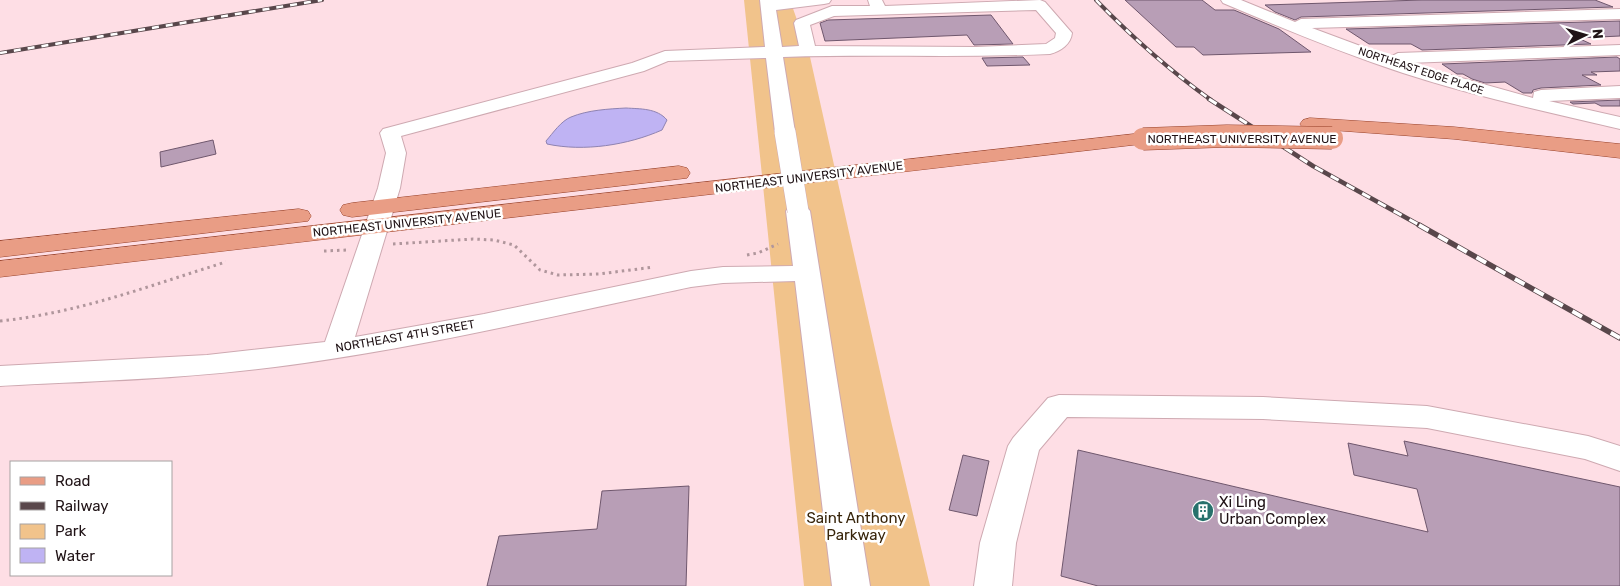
<svg xmlns="http://www.w3.org/2000/svg" width="1620" height="586" viewBox="0 0 1620 586" font-family="Rubik,sans-serif">
<style>
.green{fill:#f1c38b}
.water{fill:#bfb3f3;stroke:#8f83b1}
.building{fill:#b89eb6;stroke:#6f576d}
.lines{fill:none;stroke-linecap:round;stroke-linejoin:round}
.minor-casing{stroke:#cea9b1;stroke-width:2}
.major-casing{stroke:#99422a;stroke-width:1}
.path{stroke:#b0969c;stroke-width:3;stroke-dasharray:2.5 4;stroke-linecap:butt}
.minor{fill:#fff;fill-rule:evenodd}
.major{fill:#e99d85;fill-rule:evenodd}
.rail-far2-casing{stroke:#59474b;stroke-width:4}
.rail-far1-casing{stroke:#59474b;stroke-width:4.5}
.rail-casing{stroke:#59474b;stroke-width:5.5}
.rail-far2{stroke:#fff;stroke-width:2.5;stroke-dasharray:7;stroke-linecap:butt}
.rail-far1{stroke:#fff;stroke-width:3;stroke-dasharray:9;stroke-linecap:butt}
.rail{stroke:#fff;stroke-width:4;stroke-dasharray:11;stroke-linecap:butt}
.minor-bridge-casing{stroke:#cea9b1;stroke-width:22;stroke-linecap:butt}
.major-bridge-casing{stroke:#99422a;stroke-width:23;stroke-linecap:butt}
.minor-bridge{stroke:#fff;stroke-width:21}
.major-bridge{stroke:#e99d85;stroke-width:22}
.labels{text-anchor:middle;dominant-baseline:central;stroke-width:5;stroke-linejoin:round;paint-order:stroke}
.far-street-label{font-size:11px;fill:#201316;stroke:#fff}
.street-label{font-size:12px;fill:#201316;stroke:#fff}
.near-poi-label{font-size:15px;fill:#201316;stroke:#fff;text-anchor:start}
.near-park-label{font-size:15px;fill:#38250b;stroke:#fff}
</style>
<rect width="100%" height="100%" fill="#fedee5"/>
<polygon class="green" points="744,0 790,0 810,57 891,421 930,586 804,586"/>
<path class="water" d="M 626,108 C 640,109 657,108 667,120 L 662,130 C 628,145 584,152 547,144 L 546,141 C 553,133 561,121 571,117 C 588,110 608,109 626,108 Z"/>
<g class="building">
<polygon points="1125,0 1202,0 1215,10 1234,10 1279,29 1311,52 1203,55 1194,47 1176,47"/>
<polygon points="1422,0 1595,0 1613,7 1301,17 1295,20 1275,12 1265,5"/>
<polygon points="991,15 1013,44 974,45 967,35 825,41 820,23 828,20"/>
<polygon points="1620,21 1620,36 1578,38 1591,44 1422,50 1411,44 1369,44 1346,29"/>
<polygon points="1023,57 1030,65 987,66 982,58"/>
<polygon points="1617,57 1620,59 1620,71 1591,72 1597,75 1582,75 1601,85 1541,88 1533,90 1532,93 1523,93 1505,82 1485,83 1472,79 1463,74 1457,74 1442,64"/>
<polygon points="1620,100 1620,106 1601,106 1595,103 1573,104 1570,102"/>
<polygon points="213,140 216,154 161,167 160,152"/>
<polygon points="1404,441 1620,487 1620,586 1098,586 1061,576 1078,450 1428,532 1417,489 1354,475 1348,443 1408,456"/>
<polygon points="963,455 989,461 977,516 949,510"/>
<polygon points="689,486 686,586 487,586 499,536 597,529 602,491"/>
</g>
<g class="lines">
<g class="minor-casing">
<g id="minor">
<path d="M 760,0 L 831,0 L 829,3 L 824,4 L 776,10 L 782,47 L 799,46 L 794,23 L 796,20 L 832,6 L 870,6 L 868,0 L 882,0 L 885,6 L 1040,0 L 1045,2 L 1072,33 C 1071,44 1061,51 1050,54 C 961,58 872,54 783,57 L 795,132 L 792,136 L 785,138 L 778,136 L 775,132 L 766,58 L 668,61 L 644,71 L 401,136 L 406,153 L 400,188 L 355,337 L 484,314 L 691,271 L 723,267 L 793,266 L 786,211 L 790,206 L 798,204 L 806,206 L 810,211 L 870,586 L 832,586 L 795,281 L 723,283 L 691,287 C 553,316 415,349 275,367 C 184,379 92,381 0,386 L 0,366 L 207,355 L 325,342 L 378,188 L 386,153 L 380,133 L 383,129 L 632,63 L 665,51 L 765,47 ZM 1036,10 L 1056,33 L 1055,38 L 1046,44 L 976,47 L 815,46 L 810,25 L 834,16 Z"/>
<path d="M 1221,0 L 1241,0 L 1295,22 L 1301,19 L 1620,9 L 1620,19 L 1312,28 L 1390,57 L 1398,53 L 1620,45 L 1620,55 L 1408,63 L 1533,98 L 1534,92 L 1541,90 L 1620,86 L 1620,98 L 1549,101 L 1620,117 L 1620,129 C 1547,112 1474,96 1403,73 C 1342,53 1282,28 1223,3 Z"/>
<polygon points="1059,395 1263,397 1427,406 1588,436 1620,446 1620,471 1585,459 1427,428 1263,419 1067,417 1039,450 1016,543 1012,586 974,586 980,543 1008,446 1013,438 1048,398"/>
</g>
</g>
<g class="major-casing">
<g id="major">
<polygon points="1310,118 1454,127 1620,144 1620,158 1454,139 1303,128 1300,124 1303,120"/>
<polygon points="1143,133 1150,135 1154,139 1150,143 0,277 0,261"/>
<polygon points="679,166 687,168 690,173 687,178 352,217 343,215 340,210 343,205 352,203"/>
<polygon points="299,209 308,211 311,216 308,221 0,257 0,241"/>
</g>
</g>
<g class="path">
<polyline points="393,244 473,239 494,240 514,245 540,270 558,275 599,274 654,267"/>
<polyline points="324,251 347,250"/>
<polyline points="747,255 758,253 778,244"/>
<path d="M 0,321 C 79,313 151,285 226,262"/>
</g>
<use href="#minor" class="minor"/>
<use href="#major" class="major"/>
<g class="rail-far2-casing">
<g id="rail-far2">
<path d="M 1096,0 C 1132,37 1169,70 1211,100"/>
<polyline points="0,53 322,0"/>
</g>
</g>
<g class="rail-far1-casing">
<polyline id="rail-far1" points="1209,99 1313,166 1421,226"/>
</g>
<g class="rail-casing">
<polyline id="rail" points="1419,225 1620,338"/>
</g>
<use href="#rail-far2" class="rail-far2"/>
<use href="#rail-far1" class="rail-far1"/>
<use href="#rail" class="rail"/>
<g class="minor-bridge-casing">
<polyline id="minor-bridge" points="785,132 798,211"/>
</g>
<g class="major-bridge-casing">
<polyline id="major-bridge" points="1143,139 1227,136 1332,138"/>
</g>
<use href="#minor-bridge" class="minor-bridge"/>
<use href="#major-bridge" class="major-bridge"/>
</g>
<defs>
<g id="building-disc" transform="scale(1.125)"><circle r="9.5" fill="#27716c" stroke="#fff"/><path d="M-4-6H4V6H1V3H-1V6H-4ZM-2.5-4.3h1.7v1.8h-1.7ZM.8-4.3h1.7v1.8H.8ZM-2.5-1h1.7V.8h-1.7ZM.8-1h1.7V.8H.8Z" fill="#fff"/></g>
</defs>
<g fill-rule="evenodd">
<use href="#building-disc" x="1203" y="511"/>
</g>
<g class="labels">
<g class="far-street-label">
<text transform="translate(1421 71) rotate(18)">NORTHEAST EDGE PLACE</text>
</g>
<g class="street-label">
<text x="1242" y="139">NORTHEAST UNIVERSITY AVENUE</text>
<text transform="translate(809 177) rotate(-7)">NORTHEAST UNIVERSITY AVENUE</text>
<text transform="translate(407 223) rotate(-6)">NORTHEAST UNIVERSITY AVENUE</text>
<text transform="translate(405 336) rotate(-10)">NORTHEAST 4TH STREET</text>
</g>
<g class="near-poi-label">
<text x="1219" y="502">Xi Ling<tspan x="1219" dy="17">Urban Complex</tspan></text>
</g>
<g class="near-park-label">
<text x="856" y="518">Saint Anthony<tspan x="856" dy="17">Parkway</tspan></text>
</g>
</g>
<rect x="10" y="461" width="162" height="115" fill="#ffffff" stroke="#a6a1a2"/>
<rect x="20" y="477" width="25" height="8" fill="#e99d85" stroke="#a6a1a2"/>
<text x="55" y="486" font-size="15" fill="#201316">Road</text>
<rect x="20" y="502" width="25" height="8" fill="#59474b" stroke="#a6a1a2"/>
<text x="55" y="511" font-size="15" fill="#201316">Railway</text>
<rect x="20" y="524" width="25" height="15" fill="#f1c38b" stroke="#a6a1a2"/>
<text x="55" y="536" font-size="15" fill="#201316">Park</text>
<rect x="20" y="548" width="25" height="15" fill="#bfb3f3" stroke="#a6a1a2"/>
<text x="55" y="561" font-size="15" fill="#201316">Water</text>
<g transform="translate(1585 35) rotate(85)" stroke="#ffffff" stroke-width="4" paint-order="stroke">
<path d="M0-4L9 19L0 12L-9 19Z" fill="#201316"/>
<text y="-8" font-size="14" font-weight="bold" text-anchor="middle" fill="#201316">N</text>
</g>
</svg>
